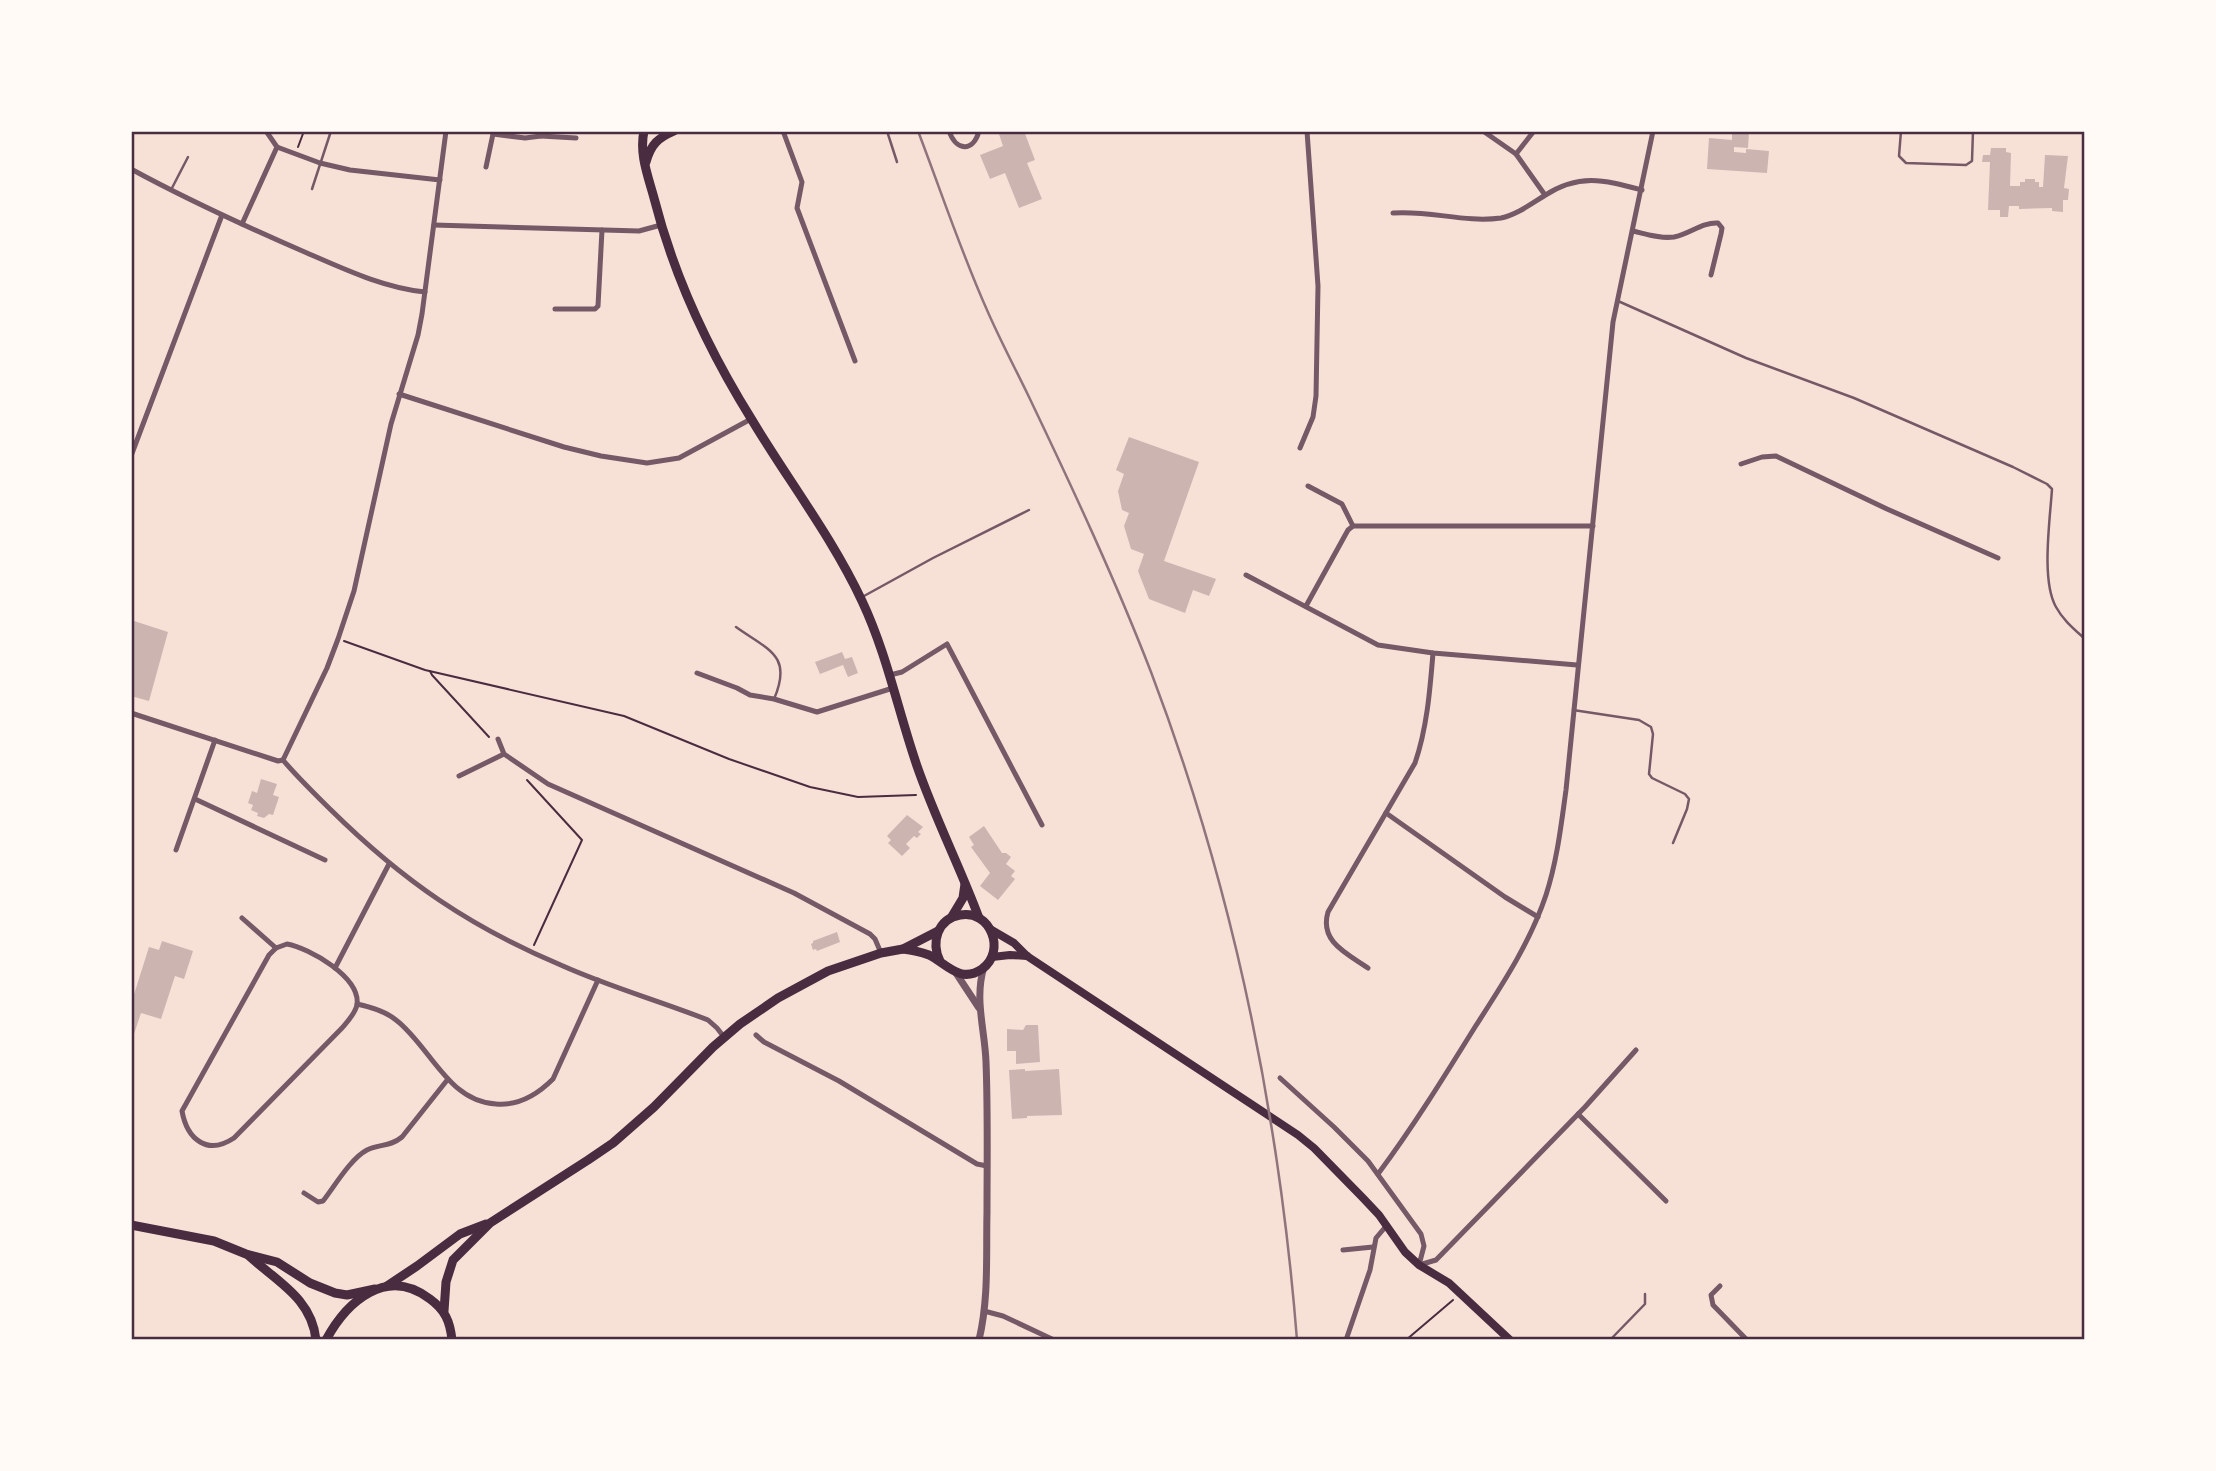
<svg xmlns="http://www.w3.org/2000/svg" width="2216" height="1471" viewBox="0 0 2216 1471" font-family="'Fira Sans',sans-serif">
<style>
.building{fill:#ccb4b1}
.lines{fill:none;stroke-linecap:round;stroke-linejoin:round}
.path{stroke:#4a2c40;stroke-width:2}
.service{stroke:#755966;stroke-width:2.5}
.minor{stroke:#755966;stroke-width:5}
.tertiary{stroke:#755966;stroke-width:7}
.secondary{stroke:#4a2c40;stroke-width:8}
.primary{stroke:#4a2c40;stroke-width:9}
.trunk{stroke:#4a2c40;stroke-width:9}
.rail{stroke:#8f747c;stroke-width:2.5}
.neatline{fill:none;stroke:#4a2c40;stroke-width:2.5}
</style>
<rect width="100%" height="100%" fill="#f7e1d7"/>
<g class="building">
<polygon points="998,131 1024,131 1035,160 1027,163 1042,199 1019,208 1005,173 990,179 980,155 1003,146"/>
<polygon points="1732,131 1749,132 1748,148 1734,147 1734,152 1746,153 1746,149 1769,151 1767,173 1707,169 1709,138 1732,140"/>
<polygon points="1991,148 2006,148 2006,152 2011,153 2010,186 2020,186 2020,182 2025,182 2025,179 2035,179 2035,182 2039,182 2039,187 2043,187 2045,155 2068,156 2064,188 2069,189 2068,200 2063,200 2063,212 2052,211 2052,208 2019,209 2019,206 2009,206 2008,217 2000,217 2000,210 1988,210 1990,162 1982,162 1983,155 1990,155"/>
<polygon points="1129,437 1199,462 1164,561 1216,579 1209,596 1193,590 1185,613 1149,599 1138,571 1144,554 1131,549 1124,526 1129,513 1122,510 1118,491 1124,474 1116,470"/>
<polygon points="131,620 168,632 149,701 131,696"/>
<polygon points="842,652 845,659 852,657 858,673 848,677 843,665 820,674 815,662"/>
<polygon points="261,779 277,784 273,795 279,797 273,815 269,814 264,818 257,816 258,813 251,810 253,805 248,803 252,791 257,793"/>
<polygon points="907,815 923,827 918,832 921,834 917,838 914,836 906,844 910,848 902,856 888,843 891,840 887,836"/>
<polygon points="984,826 1002,853 1006,853 1011,857 1006,864 1015,871 1011,876 1015,879 998,900 980,886 990,873 971,847 974,845 969,837"/>
<polygon points="837,932 840,942 817,951 816,949 813,950 811,944 813,943 813,941"/>
<polygon points="162,941 193,951 184,979 175,976 161,1019 141,1013 133,1037 131,1036 131,1004 149,947 159,950"/>
<polygon points="1026,1025 1038,1025 1040,1062 1016,1064 1016,1051 1007,1051 1007,1029 1023,1030"/>
<polygon points="1025,1069 1025,1071 1059,1069 1062,1115 1027,1116 1027,1118 1012,1119 1009,1070"/>
</g>
<g class="lines">
<g class="path">
<polyline points="298,147 304,131"/>
<polyline points="344,641 425,670 624,716 729,759 810,787 858,797 916,795"/>
<polyline points="430,671 432,675 489,737"/>
<polyline points="527,780 582,840 534,945"/>
<polyline points="1406,1340 1453,1300"/>
</g>
<g class="service">
<polyline points="887,131 897,162"/>
<polyline points="1901,131 1899,156 1906,163 1966,165 1972,161 1973,131"/>
<polyline points="172,188 188,157"/>
<polyline points="312,189 331,131"/>
<path d="M 1618,301 L 1746,358 L 1854,398 L 2013,467 L 2047,484 L 2052,489 C 2050,520 2041,581 2056,607 C 2063,620 2074,629 2085,639"/>
<polyline points="864,596 933,558 1029,510"/>
<path d="M 736,627 C 768,650 793,655 774,699"/>
<polyline points="1573,710 1639,720 1651,727 1653,734 1649,774 1652,778 1685,794 1689,799 1687,809 1673,843"/>
<polyline points="1610,1340 1645,1304 1645,1294"/>
</g>
<g class="minor">
<polyline points="266,131 277,147 320,163 350,170 440,180"/>
<polyline points="493,131 493,134 525,138 541,136 541,131"/>
<polyline points="783,131 802,182 797,208 855,361"/>
<path d="M 949,131 C 956,151 973,153 979,131"/>
<polyline points="1483,131 1516,154 1545,195"/>
<polyline points="541,136 576,138"/>
<polyline points="1516,154 1534,131"/>
<polyline points="486,167 493,134"/>
<path d="M 131,169 C 188,200 247,227 307,253 C 344,269 384,288 425,292"/>
<path d="M 1393,213 C 1430,210 1464,223 1501,218 C 1516,215 1531,204 1544,196 C 1579,173 1604,180 1642,190"/>
<polyline points="242,224 277,147"/>
<polyline points="434,225 639,231 661,225"/>
<path d="M 1633,231 C 1646,234 1661,239 1674,237 C 1690,234 1702,222 1718,223 L 1722,228 L 1721,234 L 1711,275"/>
<polyline points="555,309 595,309 598,306 602,230"/>
<polyline points="399,394 564,447 601,456 647,463 679,458 751,419"/>
<polyline points="1300,448 1313,417 1316,396 1318,286 1307,131"/>
<polyline points="131,456 222,215"/>
<polyline points="1741,464 1762,457 1776,456 1887,509 1998,558"/>
<polyline points="1308,486 1342,504 1353,526"/>
<polyline points="1246,575 1378,645 1433,653 1577,665"/>
<polyline points="1306,606 1348,530 1353,526 1593,526"/>
<polyline points="697,673 737,688 750,695 774,699 817,712 893,688"/>
<polyline points="890,675 902,672 947,644 1042,825"/>
<polyline points="131,713 278,761 283,760"/>
<polyline points="498,739 504,754 548,784 794,893 870,934 875,939 881,953"/>
<polyline points="283,760 327,668 338,639 354,591 391,424 418,335 422,314 446,131"/>
<path d="M 283,760 C 298,778 315,794 331,810 C 403,881 470,927 563,966 C 610,987 660,1001 708,1020 L 717,1028 L 724,1037"/>
<polyline points="459,776 504,754"/>
<polyline points="195,799 325,860"/>
<polyline points="1386,813 1505,897 1538,917"/>
<polyline points="176,850 215,740"/>
<polyline points="242,918 276,948"/>
<path d="M 287,944 C 309,948 361,977 357,1005 C 355,1014 347,1022 342,1028 L 234,1138 C 207,1156 187,1139 182,1111 L 269,955 L 276,948 Z"/>
<polyline points="335,968 389,864"/>
<path d="M 1368,968 C 1348,954 1319,942 1328,912 L 1415,763 C 1427,728 1430,690 1433,653"/>
<path d="M 357,1004 C 371,1007 385,1011 396,1020 C 430,1046 448,1102 496,1104 C 519,1106 537,1095 553,1079 L 598,980"/>
<polyline points="756,1035 764,1042 839,1081 977,1164 987,1166"/>
<polyline points="1280,1078 1334,1127 1368,1161 1421,1234 1424,1246 1419,1265"/>
<polyline points="1578,1114 1666,1201"/>
<path d="M 1378,1174 C 1413,1127 1444,1077 1475,1027 C 1502,985 1530,943 1546,895 C 1557,861 1561,826 1566,790 L 1613,322 L 1653,131"/>
<path d="M 304,1193 L 318,1202 L 323,1201 C 334,1187 351,1158 367,1150 C 379,1144 390,1147 402,1137 L 448,1079"/>
<polyline points="1343,1250 1373,1247"/>
<polyline points="1419,1265 1436,1260 1585,1107 1636,1050"/>
<polyline points="1720,1286 1711,1295 1713,1305 1747,1340"/>
<polyline points="984,1311 1003,1316 1054,1340"/>
<polyline points="1346,1340 1370,1270 1376,1238 1387,1225"/>
</g>
<g class="tertiary">
<polyline points="956,973 979,1008"/>
<path d="M 979,1340 C 989,1298 986,1255 987,1212 C 987,1162 988,1112 986,1062 C 985,1030 974,999 984,967"/>
</g>
<g class="secondary">
<polyline points="990,929 1014,943 1027,956 1298,1135 1314,1148 1363,1198 1379,1215 1405,1252 1419,1265 1449,1283 1510,1340"/>
<polyline points="992,957 1010,955 1027,956"/>
</g>
<g class="primary">
<path d="M 644,131 C 639,154 648,176 654,198 C 674,277 709,351 752,420 C 788,480 832,537 862,601 C 887,654 898,711 917,766 C 935,818 960,867 979,918"/>
<path d="M 646,162 C 651,144 658,138 674,131"/>
<polyline points="951,918 963,898 965,884"/>
<path d="M 903,949 C 912,950 921,952 929,955 C 947,964 960,984 982,969 C 1007,951 990,909 960,915 C 937,919 931,943 940,961"/>
<polyline points="387,1286 417,1266 460,1234 486,1224"/>
<polyline points="444,1311 446,1282 453,1260 490,1223 588,1160 613,1143 654,1107 713,1047 740,1024 778,998 828,971 881,953 903,949 938,931"/>
</g>
<g class="trunk">
<polyline points="131,1225 214,1241 246,1254 277,1262 310,1283 335,1293 347,1295 375,1289"/>
<path d="M 248,1255 C 276,1281 312,1298 316,1340"/>
<path d="M 326,1340 C 347,1301 387,1266 430,1299 C 445,1310 450,1321 452,1340"/>
</g>
<path class="rail" d="M 918,131 C 941,191 961,252 987,310 C 1000,340 1015,368 1029,397 C 1072,487 1115,579 1151,672 C 1232,885 1279,1113 1297,1340"/>
</g>
<rect width="2216" height="1471" fill="none" stroke="#fffaf5" stroke-width="266"/>
<rect x="133" y="133" width="1950" height="1205" class="neatline"/>
</svg>
